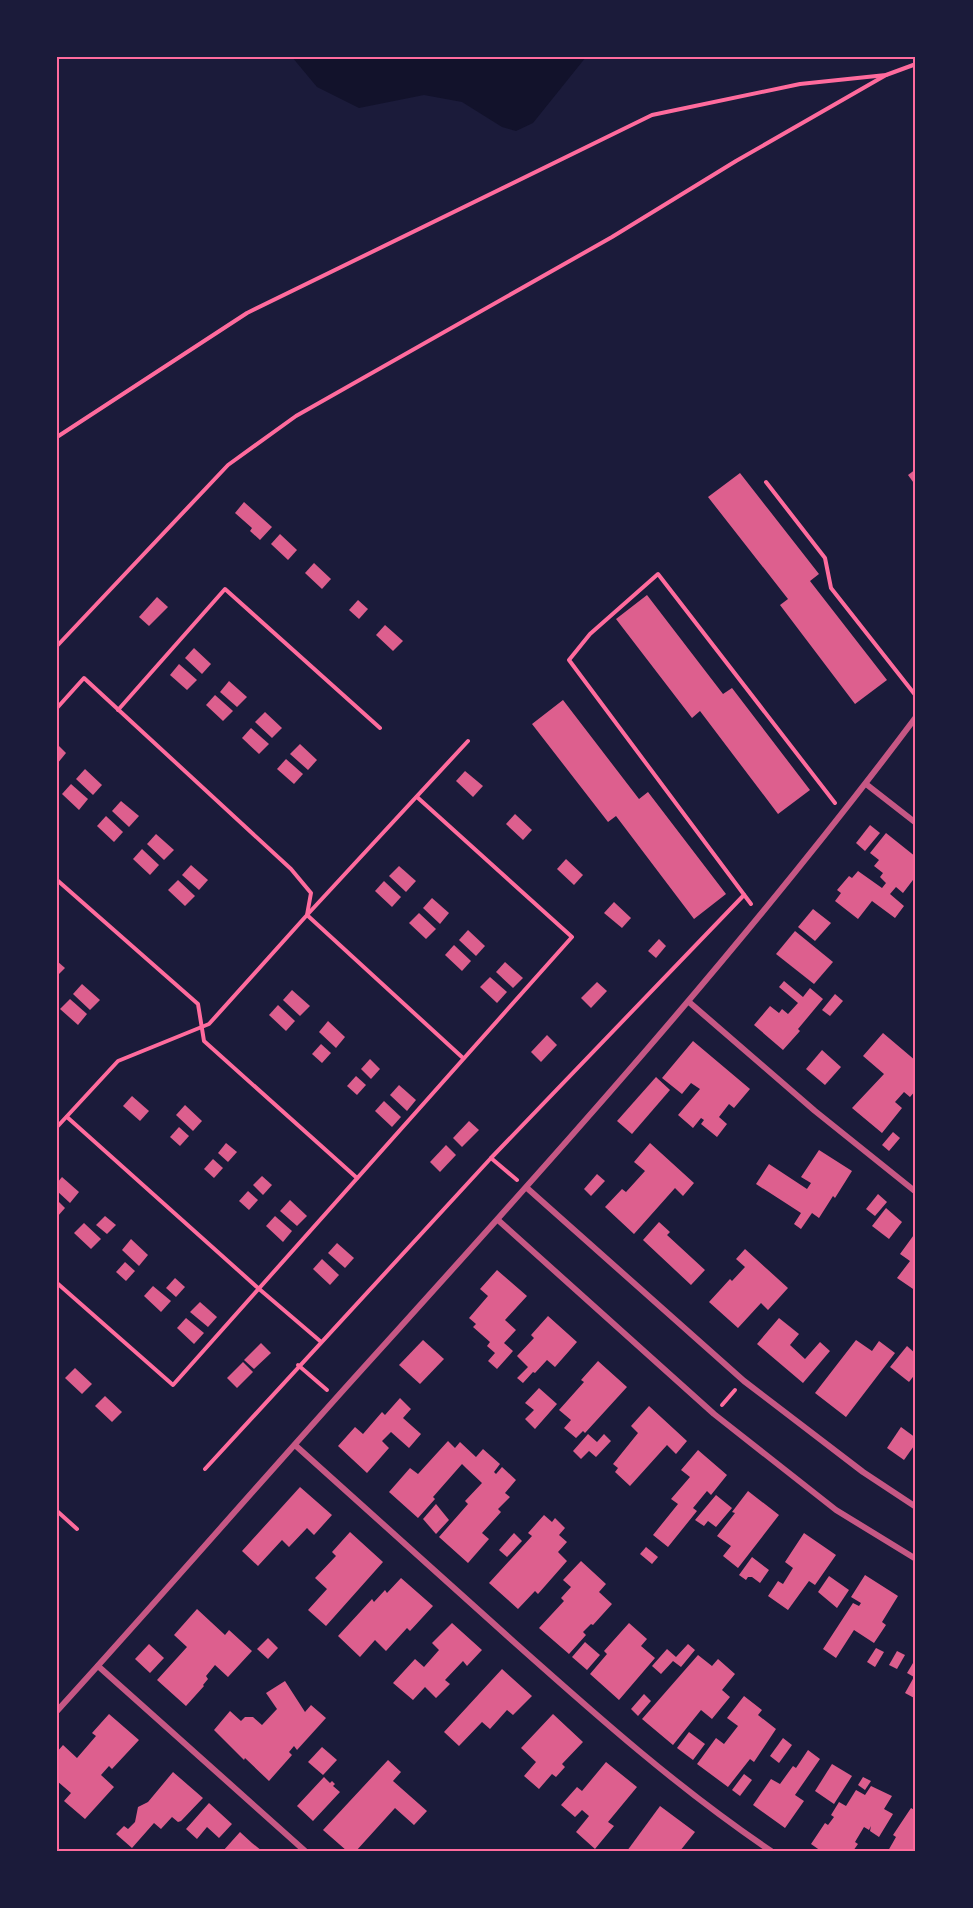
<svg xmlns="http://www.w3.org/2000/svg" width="973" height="1908" viewBox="0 0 973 1908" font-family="'PT Sans Narrow',sans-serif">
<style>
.water{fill:#12122b}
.building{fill:#dd5f8e}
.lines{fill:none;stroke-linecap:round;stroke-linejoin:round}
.path{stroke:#ff6b9d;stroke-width:4}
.minor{stroke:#c65784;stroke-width:6}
.neatline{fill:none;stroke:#ff6b9d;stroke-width:2}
</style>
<rect width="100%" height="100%" fill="#1b1b3a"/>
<polygon class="water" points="292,57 586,57 533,123 516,131 502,127 462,102 424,95 359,108 317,87"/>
<g class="building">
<polygon points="916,469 916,486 908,475"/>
<polygon points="740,473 819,574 810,581 887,680 855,704 780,605 788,599 708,497"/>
<polygon points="244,502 272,527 260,540 250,531 252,528 235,513"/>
<polygon points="280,534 297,550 288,560 271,544"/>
<polygon points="314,563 331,579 322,589 305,573"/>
<polygon points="647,595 723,694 732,688 810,790 778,814 700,711 692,718 616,619"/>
<polygon points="157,597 168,607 149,626 139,617"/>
<polygon points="358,600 368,609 359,619 349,610"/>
<polygon points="385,625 403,641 393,651 376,635"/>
<polygon points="194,648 211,664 202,674 185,658"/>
<polygon points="179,664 197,680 187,690 170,675"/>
<polygon points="229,681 247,697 237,707 220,692"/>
<polygon points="215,695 233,711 223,721 206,705"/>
<polygon points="563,700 639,799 648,792 726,894 694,919 616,816 608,822 532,724"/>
<polygon points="265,712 282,728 272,738 255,722"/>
<polygon points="251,728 269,744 259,754 242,738"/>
<polygon points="57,744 66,753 57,764"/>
<polygon points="300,744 317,760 308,770 290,754"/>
<polygon points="286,759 303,774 294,784 277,769"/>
<polygon points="85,769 102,785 93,795 76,779"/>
<polygon points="465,771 483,786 473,797 456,781"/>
<polygon points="71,784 88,799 79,810 62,794"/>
<polygon points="121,801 139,816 129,827 112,811"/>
<polygon points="515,814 532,830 523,840 506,824"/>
<polygon points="106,816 123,832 114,842 97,826"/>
<polygon points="870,825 880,833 865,851 856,843"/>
<polygon points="886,833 916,857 916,876 903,893 896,887 890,894 904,906 895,918 872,901 858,919 835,901 841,893 837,890 849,876 852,878 858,871 882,888 886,883 880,877 883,873 874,866 879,860 870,853"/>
<polygon points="156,834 174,850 164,860 147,844"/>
<polygon points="142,849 159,865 150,875 133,859"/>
<polygon points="566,859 583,875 574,885 557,869"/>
<polygon points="191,865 208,880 199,890 182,875"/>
<polygon points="399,866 416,881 406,892 389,876"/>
<polygon points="178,880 195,896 185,906 168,890"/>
<polygon points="384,881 401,897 392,907 375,891"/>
<polygon points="432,898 449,913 440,924 423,908"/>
<polygon points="614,902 631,918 622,928 604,913"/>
<polygon points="813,909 831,923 815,941 798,927"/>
<polygon points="419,913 436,929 426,939 409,923"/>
<polygon points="468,930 485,946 476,956 459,940"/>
<polygon points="795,931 833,962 814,984 776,954"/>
<polygon points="659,939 666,946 656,958 648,951"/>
<polygon points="454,945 471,961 462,971 445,955"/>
<polygon points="57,961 65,968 57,976"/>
<polygon points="505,962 523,978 513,988 496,972"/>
<polygon points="490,977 507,992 497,1003 480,987"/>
<polygon points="784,981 803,997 810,988 823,999 798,1029 800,1031 783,1050 754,1025 770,1006 779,1013 782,1009 788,1014 798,1003 779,987"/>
<polygon points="597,982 607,991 591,1008 581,998"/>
<polygon points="82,984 100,1000 90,1010 73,994"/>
<polygon points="292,990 310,1006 300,1016 283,1000"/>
<polygon points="835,994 843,1001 830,1016 822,1010"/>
<polygon points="70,999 87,1014 78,1025 60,1009"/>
<polygon points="278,1005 295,1021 286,1031 269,1015"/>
<polygon points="328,1021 345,1037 336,1048 319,1032"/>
<polygon points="883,1033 916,1061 913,1065 916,1067 916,1090 910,1097 904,1092 895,1102 902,1108 882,1133 852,1108 884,1074 863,1056"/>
<polygon points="547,1035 557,1045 541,1062 531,1052"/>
<polygon points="693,1041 750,1089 734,1108 729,1104 719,1117 727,1124 717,1137 701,1124 704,1120 701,1118 693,1128 678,1115 700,1089 691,1083 682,1094 662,1078"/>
<polygon points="321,1044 331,1053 322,1063 312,1054"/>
<polygon points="822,1050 841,1067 825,1085 806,1069"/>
<polygon points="370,1059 380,1069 371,1079 361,1069"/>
<polygon points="356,1076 366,1085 357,1095 347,1086"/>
<polygon points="656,1077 670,1090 632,1134 617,1121"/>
<polygon points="399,1085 416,1100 407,1111 390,1095"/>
<polygon points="132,1096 149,1111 140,1121 123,1106"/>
<polygon points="384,1101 401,1117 392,1127 375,1111"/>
<polygon points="185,1105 202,1121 193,1131 176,1115"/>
<polygon points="469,1121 479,1130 462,1147 453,1138"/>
<polygon points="179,1127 189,1136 180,1146 170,1137"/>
<polygon points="893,1132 900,1138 889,1151 882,1145"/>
<polygon points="226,1143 237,1152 228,1162 218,1153"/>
<polygon points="650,1143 694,1183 683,1196 675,1188 634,1234 605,1207 622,1189 626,1192 645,1171 634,1162"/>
<polygon points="446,1145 456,1155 440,1172 430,1162"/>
<polygon points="819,1150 852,1171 835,1198 833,1196 819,1218 812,1213 801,1229 794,1224 801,1213 756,1184 769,1164 807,1189 811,1183 801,1177"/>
<polygon points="213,1159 223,1168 214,1178 204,1169"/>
<polygon points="597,1174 605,1181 591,1196 584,1189"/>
<polygon points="262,1176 272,1185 263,1195 253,1185"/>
<polygon points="62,1177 79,1192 70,1203 57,1191 57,1183"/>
<polygon points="248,1191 258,1200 249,1210 239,1201"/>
<polygon points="878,1194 887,1202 875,1216 866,1209"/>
<polygon points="57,1200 65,1208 57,1217"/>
<polygon points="290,1200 307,1216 297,1226 280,1211"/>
<polygon points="886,1208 902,1222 889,1239 872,1226"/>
<polygon points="105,1216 116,1225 107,1234 96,1225"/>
<polygon points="275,1216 292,1231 283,1242 266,1226"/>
<polygon points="659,1222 670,1232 667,1235 705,1270 691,1285 643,1240"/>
<polygon points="84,1223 101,1239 91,1249 74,1233"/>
<polygon points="916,1232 916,1291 897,1278 910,1261 900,1254"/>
<polygon points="131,1239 148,1255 139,1266 122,1250"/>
<polygon points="337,1243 354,1258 345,1268 328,1253"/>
<polygon points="745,1249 788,1288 768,1310 761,1303 738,1328 709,1302 730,1279 732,1281 745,1267 736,1259"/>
<polygon points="322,1259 339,1275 330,1285 313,1269"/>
<polygon points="125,1262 135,1271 126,1281 116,1272"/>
<polygon points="497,1270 527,1296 505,1320 516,1330 504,1343 513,1351 497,1369 488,1361 495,1353 487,1346 490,1342 473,1327 476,1324 469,1318 488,1296 480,1289"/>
<polygon points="175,1278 185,1287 176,1297 166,1288"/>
<polygon points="153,1286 171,1301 161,1312 144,1296"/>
<polygon points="200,1302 217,1317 208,1327 190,1312"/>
<polygon points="548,1316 577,1342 555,1367 547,1360 535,1373 533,1372 523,1383 517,1378 528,1367 517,1356 534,1338 531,1335"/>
<polygon points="186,1318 204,1333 194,1344 177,1328"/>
<polygon points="779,1318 799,1334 790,1345 805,1359 820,1342 830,1351 803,1383 757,1344"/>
<polygon points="423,1340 444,1359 420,1384 399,1365"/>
<polygon points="856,1340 872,1351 879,1341 895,1353 846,1417 815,1393"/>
<polygon points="261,1343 271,1353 254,1369 244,1360"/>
<polygon points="907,1346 916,1354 916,1373 909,1382 890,1367"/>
<polygon points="598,1361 627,1387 585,1433 583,1431 576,1438 564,1428 571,1420 559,1410 584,1382 581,1380"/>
<polygon points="243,1362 253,1372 237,1388 227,1378"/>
<polygon points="75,1368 92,1384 82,1394 65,1378"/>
<polygon points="539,1388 557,1404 535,1429 525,1419 534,1410 525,1403"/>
<polygon points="105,1396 122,1412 112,1422 95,1406"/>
<polygon points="400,1398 411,1409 403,1418 421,1434 409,1448 391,1432 382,1441 389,1448 367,1473 338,1446 355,1427 363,1434 382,1412 385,1415"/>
<polygon points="649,1406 687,1441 676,1454 667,1445 630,1486 615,1472 618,1468 613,1464 638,1433 631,1426"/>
<polygon points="901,1427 916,1438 916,1443 904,1460 887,1448"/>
<polygon points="588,1434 597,1442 604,1434 611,1441 596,1457 589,1451 581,1459 573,1451"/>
<polygon points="448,1441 455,1448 460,1442 476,1457 483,1449 500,1464 494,1472 496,1474 502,1467 516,1480 505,1493 510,1497 498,1509 501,1512 482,1533 489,1539 468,1563 439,1537 468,1504 465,1501 482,1483 466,1468 462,1464 433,1497 435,1499 418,1518 389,1492 410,1468 418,1474"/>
<polygon points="698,1450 727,1475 711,1495 707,1491 693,1508 697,1511 668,1547 653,1535 678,1504 671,1499 690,1477 681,1470"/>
<polygon points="300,1487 332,1515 314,1535 307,1528 289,1547 282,1540 258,1566 242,1551"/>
<polygon points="748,1491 779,1515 738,1568 723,1556 731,1546 717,1536 735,1513 732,1512"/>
<polygon points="716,1495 732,1508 716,1527 708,1521 704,1526 695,1520"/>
<polygon points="436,1504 449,1520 436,1534 423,1519"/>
<polygon points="544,1515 552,1522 555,1518 565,1528 559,1535 567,1542 558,1552 567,1561 538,1594 535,1591 518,1609 489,1583 532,1536 528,1533"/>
<polygon points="350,1532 383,1562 326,1626 308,1610 327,1589 315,1578 336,1556 332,1552"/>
<polygon points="514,1533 522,1541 507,1557 499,1550"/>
<polygon points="804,1533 836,1555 815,1585 809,1581 788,1610 768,1596 778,1581 783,1584 793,1568 785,1562"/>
<polygon points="646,1547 658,1557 652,1564 640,1554"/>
<polygon points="752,1557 769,1570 760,1583 752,1577 748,1577 746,1580 739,1575"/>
<polygon points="581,1561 606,1584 599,1592 612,1604 593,1625 591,1624 583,1632 586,1635 569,1654 539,1628 564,1601 561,1598 571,1587 563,1580"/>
<polygon points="865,1575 898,1596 882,1622 886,1625 874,1643 854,1630 836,1658 823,1649 853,1603 859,1606 861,1603 851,1597"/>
<polygon points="829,1576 849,1590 837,1608 818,1592"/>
<polygon points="401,1578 433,1606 410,1631 407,1628 386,1651 375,1640 360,1657 338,1636 372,1599 374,1602 385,1590 387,1593"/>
<polygon points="197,1609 225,1635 229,1630 252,1651 228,1677 215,1665 206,1676 208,1679 203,1685 204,1686 186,1706 157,1680 187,1647 174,1635"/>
<polygon points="452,1623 482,1650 467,1666 463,1661 445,1680 450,1684 436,1698 425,1687 413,1700 393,1683 415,1659 424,1667 439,1650 432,1643"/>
<polygon points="629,1623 647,1639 641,1646 655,1658 619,1700 590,1674 607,1654 604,1651"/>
<polygon points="268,1638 278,1648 268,1659 257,1649"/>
<polygon points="585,1642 600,1655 587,1670 572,1657"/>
<polygon points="149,1644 164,1658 150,1673 135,1659"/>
<polygon points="688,1644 695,1650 681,1667 673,1661 661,1674 652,1666 667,1649 676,1657"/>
<polygon points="876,1648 884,1652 875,1667 867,1662"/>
<polygon points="897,1651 905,1655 897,1669 889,1665"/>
<polygon points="698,1655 712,1666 718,1659 735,1674 722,1690 730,1697 712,1719 701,1710 673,1745 642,1719"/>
<polygon points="916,1658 916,1699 905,1693 914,1677 907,1673"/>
<polygon points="502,1669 532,1696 513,1715 507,1710 490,1729 482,1722 459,1746 444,1732"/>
<polygon points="285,1681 305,1712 311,1705 326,1718 297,1750 294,1746 289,1752 292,1755 269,1781 245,1758 244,1760 214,1730 230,1711 241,1721 245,1717 253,1717 262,1725 277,1709 266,1693"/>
<polygon points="644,1694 651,1701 638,1716 631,1709"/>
<polygon points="744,1696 762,1710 758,1715 776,1729 754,1762 750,1759 728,1787 697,1764 716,1738 724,1744 738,1726 727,1718"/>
<polygon points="109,1714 139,1740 112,1769 109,1766 101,1775 114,1787 85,1819 64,1801 71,1793 57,1781 57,1752 63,1745 77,1758 96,1736 92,1733"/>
<polygon points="553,1714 583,1742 562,1764 565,1767 556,1777 552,1774 539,1789 524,1776 536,1762 521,1748"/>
<polygon points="689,1732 705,1744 693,1760 677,1748"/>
<polygon points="783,1738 792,1745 779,1763 770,1756"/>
<polygon points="322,1747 337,1760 323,1775 308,1762"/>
<polygon points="808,1750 820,1759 795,1795 804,1801 785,1828 753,1805 771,1779 780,1784 793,1766 796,1768"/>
<polygon points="388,1760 401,1772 393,1781 427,1811 414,1825 395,1808 356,1851 347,1851 323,1830"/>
<polygon points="606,1762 637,1787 608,1822 614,1826 595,1849 576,1832 589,1816 582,1810 575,1817 561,1805 577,1787 582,1791"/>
<polygon points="832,1764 852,1776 834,1804 815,1791"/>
<polygon points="173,1772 203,1798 181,1821 178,1822 172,1817 161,1829 154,1823 132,1848 116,1834 124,1826 128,1829 135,1822 138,1807 148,1802"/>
<polygon points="744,1774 752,1780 740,1796 732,1790"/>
<polygon points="324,1777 330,1783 332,1781 335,1784 333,1786 340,1792 313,1821 297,1806"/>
<polygon points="863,1777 871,1781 865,1790 858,1785"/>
<polygon points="871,1786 892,1796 884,1809 893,1814 879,1837 870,1831 871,1826 869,1830 864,1827 855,1842 858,1844 853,1851 821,1851 811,1844 825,1823 828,1825 834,1817 831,1815 839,1802 846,1806 856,1790 865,1795"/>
<polygon points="209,1803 232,1824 219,1838 207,1827 197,1839 186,1829"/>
<polygon points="660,1806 695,1832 680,1851 627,1851"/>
<polygon points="911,1808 916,1811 916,1851 888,1851 896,1837 893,1835"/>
<polygon points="240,1832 252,1843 262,1851 223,1851"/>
</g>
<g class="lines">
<g class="path">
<polyline points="57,437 247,313 652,115 800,84 886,75 916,64"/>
<polyline points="766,482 825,558 831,588 916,696"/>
<polyline points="57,646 228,465 296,416 612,237 736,161 886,75"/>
<polyline points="57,708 84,678 291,869 311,893 307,915 463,1058"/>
<polyline points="118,710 225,589 380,728"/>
<polyline points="57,880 198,1004 204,1041 357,1178"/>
<polyline points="751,904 569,660 590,634 658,574 835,803"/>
<polyline points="67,1117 258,1288 320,1341"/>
<polyline points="57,1127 118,1061 209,1024 307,915 468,741"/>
<polyline points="491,1158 517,1180"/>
<polyline points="57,1283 173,1385 572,937 417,797"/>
<polyline points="298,1365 327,1390"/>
<polyline points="722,1405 735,1390"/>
<polyline points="205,1469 491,1158 744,895"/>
<polyline points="57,1511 77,1529"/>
</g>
<g class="minor">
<polyline points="866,784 916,823"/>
<polyline points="689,1002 815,1111 916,1192"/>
<polyline points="527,1188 744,1381 863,1472 916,1507"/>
<polyline points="498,1220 714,1414 836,1510 916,1559"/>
<path d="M 295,1445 C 368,1511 441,1577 514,1642 C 597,1716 679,1789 771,1851"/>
<polyline points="98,1666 305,1851"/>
<path d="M 57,1711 C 158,1600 256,1487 356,1376 C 550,1162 743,948 916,717"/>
</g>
</g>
<rect width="973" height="1908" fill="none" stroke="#1b1b3a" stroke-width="117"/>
<rect x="58" y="58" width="856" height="1792" class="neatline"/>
</svg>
